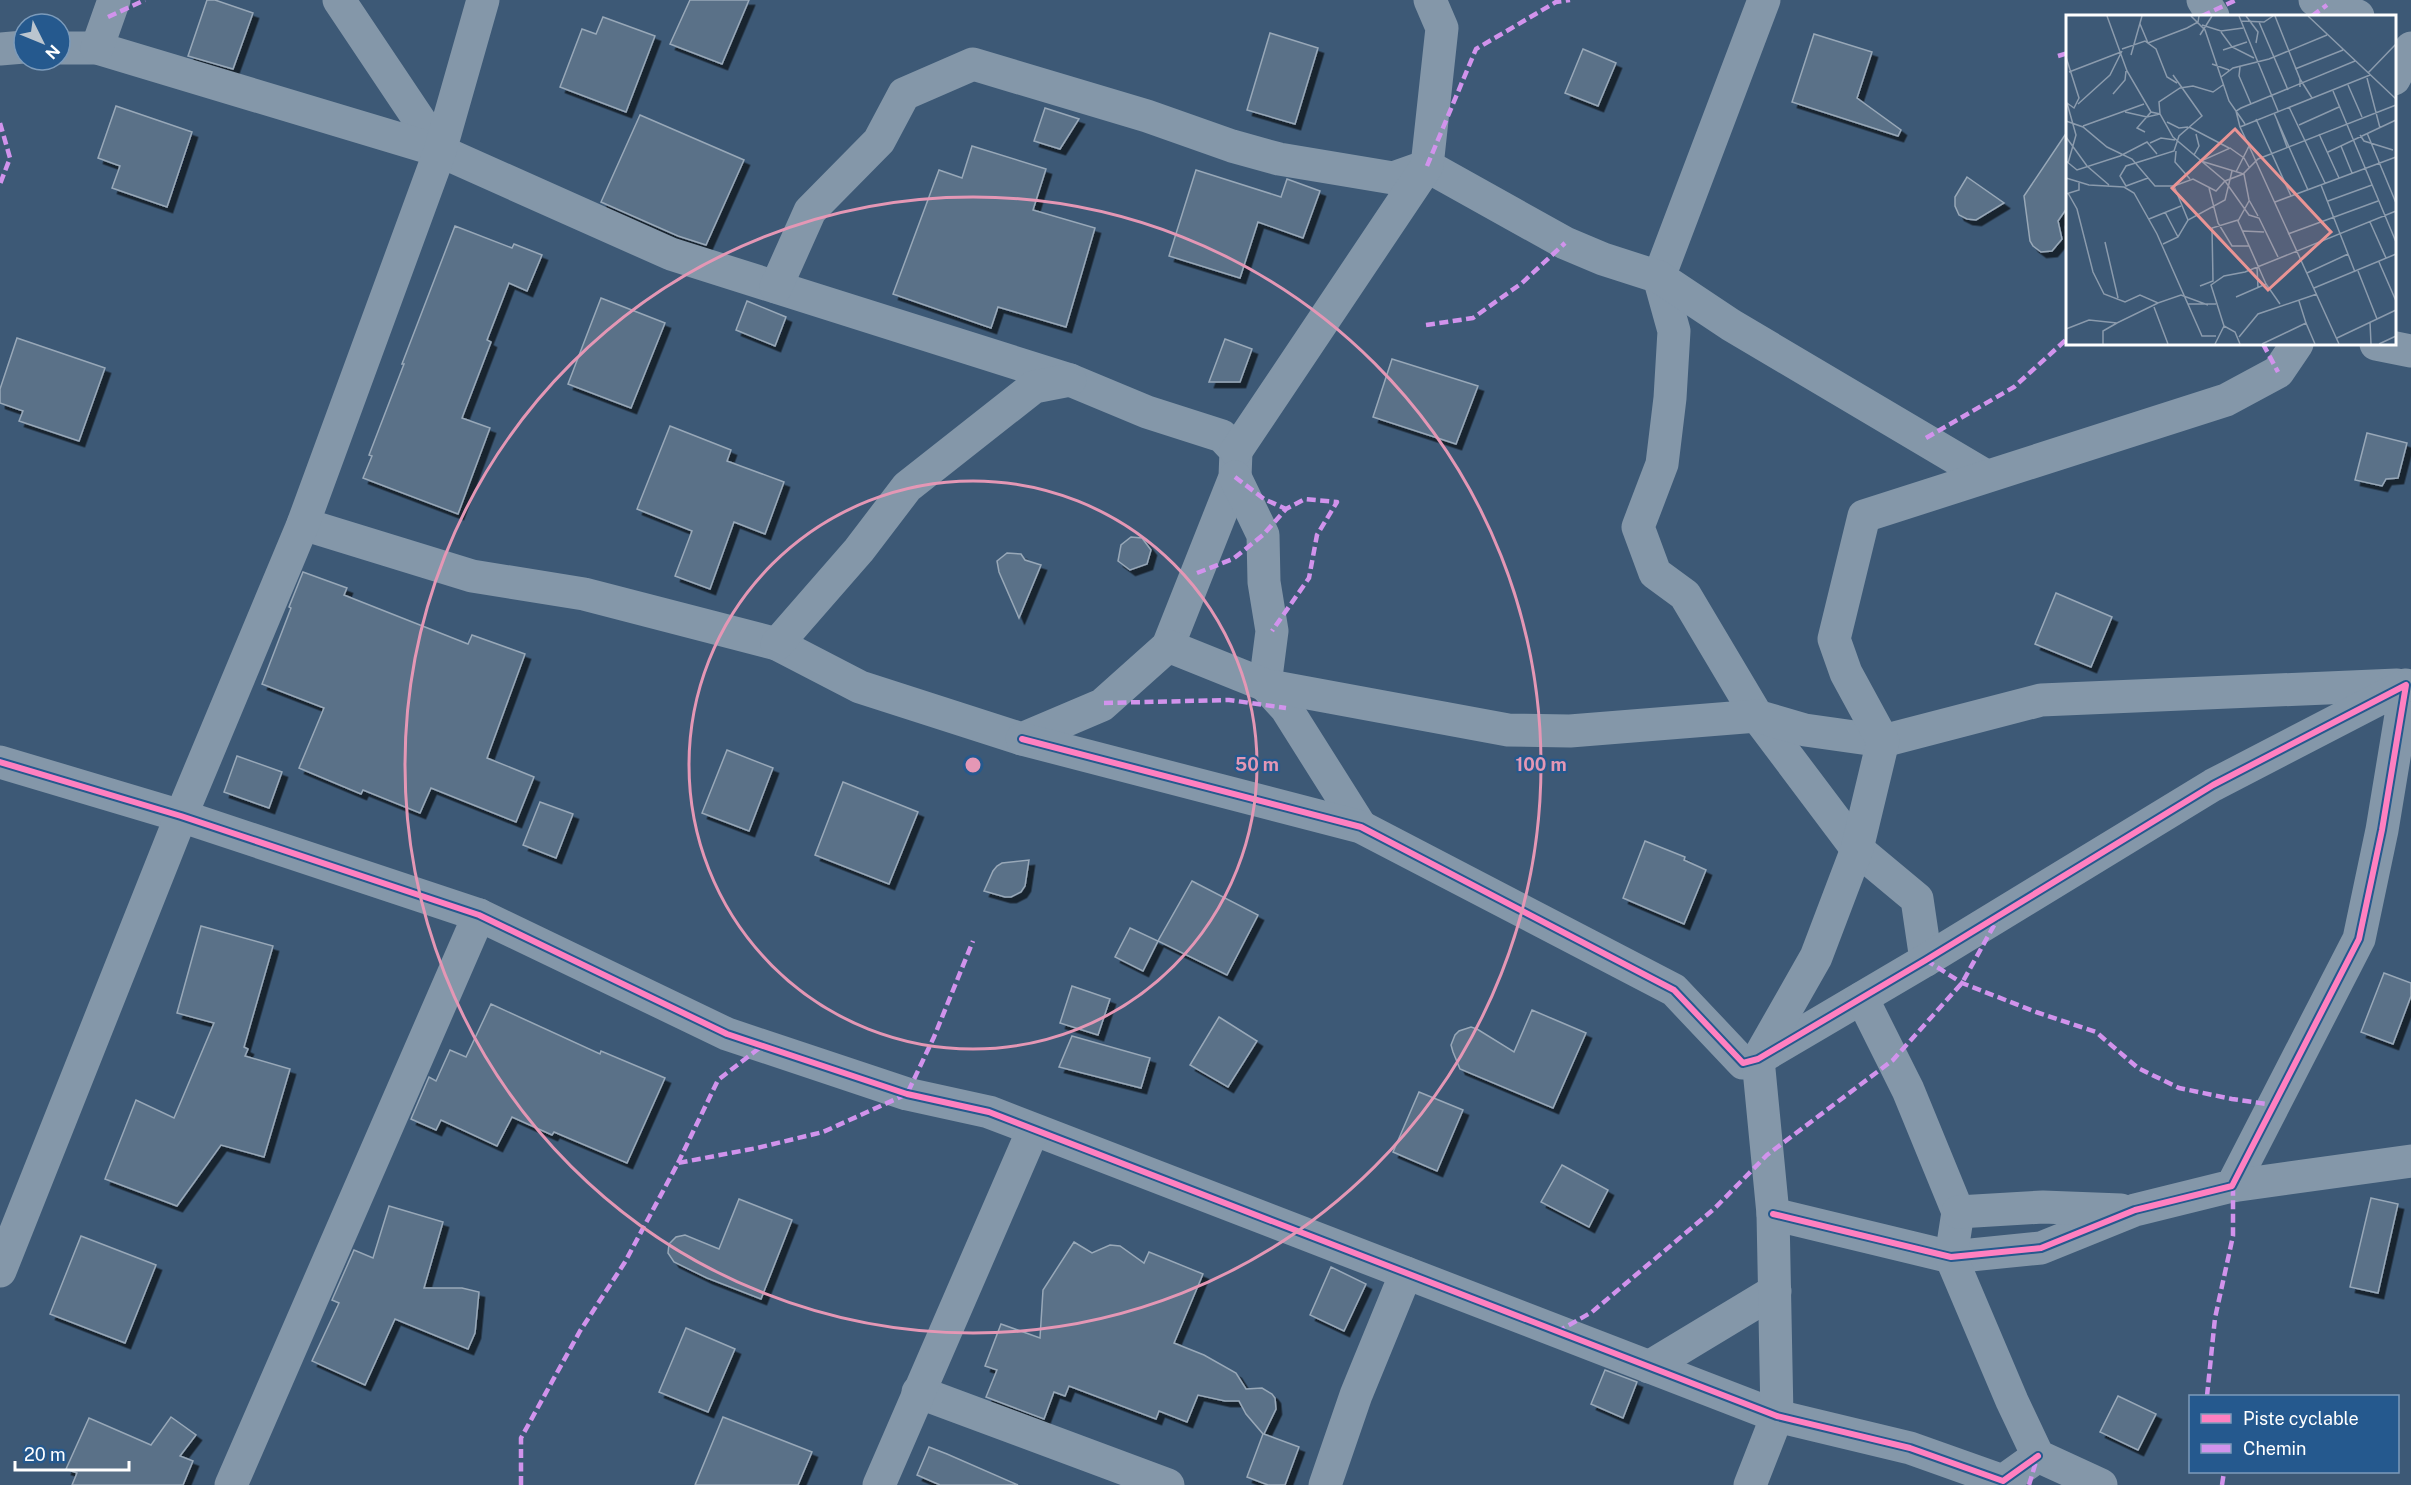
<svg xmlns="http://www.w3.org/2000/svg" width="2411" height="1485" viewBox="0 0 2411 1485" font-family="'Public Sans',sans-serif">
<style>
.building{fill:#5a7188;stroke:#98a8b8;stroke-width:1.5;filter:url(#shadow)}
.lines{fill:none;stroke-linecap:round;stroke-linejoin:round}
.minor{stroke:#8497a9;stroke-width:33}
.quiet{stroke:#d193ec;stroke-width:4.5;stroke-dasharray:9 4.5;stroke-linecap:butt}
.cycleway-casing{stroke:#25598e;stroke-width:10}
.cycleway{stroke:#ff80c0;stroke-width:6}
.ring{fill:none;stroke:#e497b5;stroke-width:3}
.inset-road{fill:none;stroke:#8b9bad;stroke-width:1.5}
.view{fill:#ea9494;fill-opacity:0.15;stroke:#ea9494;stroke-width:3}
.inset-edge{fill:none;stroke:#fff;stroke-width:3}
.centre{fill:#e497b5;stroke:#25598e;stroke-width:3}
.ring-label{font-size:18px;text-anchor:middle;font-weight:bold;fill:#e497b5;stroke:#25598e;stroke-width:4.5;stroke-linejoin:round;paint-order:stroke}
</style>
<defs>
<filter id="shadow"><feDropShadow dx="5.5" dy="5.5" stdDeviation="0" flood-color="#0009"/></filter>
</defs>
<rect width="100%" height="100%" fill="#3d5976"/>
<g class="building">
<polygon points="207,0 215,0 253,13 233,69 188,56"/>
<polygon points="690,0 749,0 722,64 670,44"/>
<polygon points="603,17 655,36 626,112 560,87 582,29 596,34"/>
<polygon points="1270,33 1318,48 1295,124 1247,110"/>
<polygon points="1814,34 1872,52 1857,98 1901,130 1898,136 1792,102"/>
<polygon points="1583,49 1616,63 1598,106 1565,93"/>
<polygon points="116,106 192,132 167,207 112,188 120,166 98,158"/>
<polygon points="1045,108 1079,119 1060,149 1034,141"/>
<polygon points="640,115 744,160 706,245 678,236 601,202"/>
<polygon points="2067,132 2067,208 2058,221 2062,239 2052,251 2041,252 2033,246 2030,241 2024,196"/>
<polygon points="972,146 1046,169 1033,210 1095,228 1066,327 998,307 991,328 893,294 939,170 962,178"/>
<polygon points="1196,170 1281,197 1287,179 1320,191 1303,238 1258,222 1240,278 1169,256"/>
<polygon points="1967,177 2004,203 1976,220 1967,219 1959,215 1955,206 1955,197"/>
<polygon points="455,226 512,248 514,244 542,255 527,291 509,283 487,340 491,342 462,418 490,428 458,514 363,478 372,456 369,455 404,364 402,364"/>
<polygon points="601,298 665,323 631,408 568,384"/>
<polygon points="747,301 786,317 775,346 736,330"/>
<polygon points="17,338 105,368 79,441 19,421 23,411 0,403 0,389"/>
<polygon points="1225,339 1252,349 1240,382 1209,382"/>
<polygon points="1392,359 1478,386 1456,444 1373,417"/>
<polygon points="670,426 731,450 727,461 784,482 765,534 734,522 710,589 675,576 692,531 637,509"/>
<polygon points="2367,433 2407,443 2398,478 2386,479 2382,486 2355,480"/>
<polygon points="1131,537 1142,538 1151,550 1147,564 1130,570 1118,561 1121,545"/>
<polygon points="1007,553 1021,554 1025,560 1041,565 1019,618 999,572 997,561"/>
<polygon points="303,572 347,588 344,595 468,644 472,635 525,654 487,758 534,777 516,822 431,788 420,813 363,790 361,794 299,768 324,708 262,684 291,608 289,607"/>
<polygon points="2056,593 2112,617 2091,667 2035,644"/>
<polygon points="727,750 773,768 749,831 702,813"/>
<polygon points="237,756 282,772 269,808 224,792"/>
<polygon points="843,782 918,812 889,884 815,855"/>
<polygon points="540,802 573,814 556,858 523,845"/>
<polygon points="1645,841 1685,857 1684,860 1706,870 1684,924 1623,898"/>
<polygon points="1029,860 1025,886 1021,892 1011,897 1005,897 984,891 993,871 997,866 1002,863"/>
<polygon points="1192,881 1258,915 1227,975 1158,941"/>
<polygon points="201,926 273,946 244,1047 248,1049 245,1056 290,1069 264,1157 221,1145 177,1206 105,1179 136,1100 174,1118 214,1023 177,1013"/>
<polygon points="1130,928 1158,941 1143,971 1115,957"/>
<polygon points="2384,973 2411,983 2411,996 2393,1044 2361,1032"/>
<polygon points="1072,986 1110,999 1098,1035 1060,1023"/>
<polygon points="491,1004 600,1054 601,1051 665,1078 627,1163 554,1132 552,1135 512,1117 497,1146 441,1120 436,1130 411,1119 429,1077 436,1081 450,1050 466,1057"/>
<polygon points="1532,1010 1586,1033 1553,1108 1460,1069 1453,1052 1451,1045 1455,1035 1459,1031 1471,1027 1477,1029 1514,1052"/>
<polygon points="1219,1017 1257,1041 1228,1087 1190,1065"/>
<polygon points="1072,1036 1150,1058 1141,1088 1059,1067"/>
<polygon points="1419,1092 1463,1110 1437,1171 1393,1152"/>
<polygon points="1562,1165 1608,1190 1589,1227 1541,1202"/>
<polygon points="2371,1198 2398,1204 2378,1293 2350,1287"/>
<polygon points="739,1199 792,1220 761,1299 707,1278 674,1262 668,1253 669,1244 676,1237 685,1235 719,1249"/>
<polygon points="389,1206 443,1222 424,1288 462,1288 479,1292 475,1333 468,1349 395,1319 365,1385 312,1361 339,1303 332,1300 354,1250 373,1258"/>
<polygon points="81,1236 156,1265 125,1343 50,1314"/>
<polygon points="1074,1242 1092,1253 1110,1245 1120,1246 1144,1263 1149,1252 1203,1274 1174,1343 1204,1355 1236,1373 1246,1389 1262,1388 1272,1394 1275,1398 1276,1409 1264,1434 1299,1447 1285,1485 1268,1485 1247,1477 1263,1434 1246,1414 1239,1401 1225,1401 1198,1395 1187,1422 1159,1411 1156,1419 1069,1386 1065,1396 1054,1392 1044,1419 986,1397 997,1370 985,1366 1001,1324 1040,1338 1043,1290"/>
<polygon points="1331,1267 1366,1284 1344,1331 1310,1315"/>
<polygon points="686,1328 735,1349 708,1412 659,1392"/>
<polygon points="1605,1370 1637,1382 1623,1418 1591,1404"/>
<polygon points="2118,1396 2156,1414 2138,1450 2100,1432"/>
<polygon points="171,1417 196,1435 180,1456 193,1461 183,1485 72,1485 77,1473 66,1469 89,1418 151,1445"/>
<polygon points="723,1417 812,1452 798,1485 695,1485"/>
<polygon points="929,1447 947,1454 1018,1485 940,1485 917,1475"/>
</g>
<g class="lines">
<g class="minor">
<polyline points="339,0 440,151"/>
<polyline points="1764,0 1659,277 1674,331 1670,398 1662,464 1638,527 1655,573 1685,595 1757,716 1857,849 1917,899 1926,960"/>
<polyline points="2203,0 2213,16"/>
<polyline points="2315,0 2358,16"/>
<polyline points="60,48 97,48 440,151 671,254 1070,380 1147,412 1222,436 1236,451 1235,477 1168,646"/>
<polyline points="97,48 114,0"/>
<polyline points="0,49 24,47"/>
<polyline points="2394,79 2411,48"/>
<polyline points="776,287 810,211 879,141 904,94 973,64 1147,116 1232,146 1279,159 1393,178 1427,166 1565,243 1603,259 1659,277 1731,325 1986,476"/>
<polyline points="2376,344 2411,351"/>
<polyline points="1236,451 1427,166 1442,28 1430,0"/>
<polyline points="1235,477 1263,535 1264,582 1272,631 1265,685 1286,708 1361,827"/>
<polyline points="303,524 472,576 584,594 777,644 860,687 1022,739 1102,705 1168,646 1265,685 1508,730 1570,731 1757,716 1805,730 1883,741 2041,700 2397,685"/>
<polyline points="777,644 859,550 907,487 1034,387 1070,380"/>
<polyline points="1022,739 1361,827 1674,990 1743,1063 1758,1059 1926,960 2213,785 2406,685 2382,830 2359,939 2232,1186 2135,1210 2041,1248 1951,1257 1773,1214"/>
<polyline points="0,762 181,816 479,915 727,1034 907,1094 989,1112 1777,1416 1910,1448 2003,1481 2038,1456"/>
<polyline points="1862,998 1908,1090 1958,1212 1951,1257 2012,1401 2038,1456 2101,1485"/>
<polyline points="2232,1186 2411,1161"/>
<polyline points="1958,1212 2043,1207 2121,1210"/>
<polyline points="0,1271 181,816 303,524 440,151 483,0"/>
<polyline points="1649,1367 1775,1291"/>
<polyline points="918,1392 1168,1485"/>
<polyline points="231,1485 479,915"/>
<polyline points="879,1485 1033,1130"/>
<polyline points="1325,1485 1356,1395 1406,1273"/>
<polyline points="1750,1485 1777,1416 1773,1214 1758,1059 1816,957 1857,849 1883,741 1846,673 1834,639 1864,516 2226,400 2278,372 2297,344"/>
</g>
<g class="quiet">
<polyline points="2202,16 2236,0"/>
<polyline points="2312,16 2327,5"/>
<polyline points="108,17 145,0"/>
<polyline points="2058,56 2068,53"/>
<polyline points="0,123 10,158 0,184"/>
<polyline points="1427,166 1476,49 1556,2 1570,0"/>
<polyline points="1426,325 1473,318 1522,283 1565,243"/>
<polyline points="2263,344 2278,372"/>
<polyline points="1926,438 2014,387 2068,338"/>
<polyline points="1235,477 1264,499 1286,509"/>
<polyline points="1197,573 1233,559 1263,535 1286,509 1305,499 1337,502 1317,535 1309,578 1272,631"/>
<polyline points="1104,703 1229,700 1286,708"/>
<polyline points="1926,960 1962,983 2036,1012 2096,1032 2138,1068 2179,1088 2232,1099 2274,1105"/>
<polyline points="678,1163 718,1080 762,1046"/>
<polyline points="1557,1332 1592,1312 1714,1209 1767,1155 1893,1060 1962,983 1997,920"/>
<polyline points="2207,1396 2215,1318 2233,1236 2233,1186"/>
<polyline points="521,1485 521,1438 580,1331 625,1262 678,1163 757,1148 823,1132 907,1094 934,1037 973,941"/>
<polyline points="2029,1485 2037,1458"/>
<polyline points="2222,1485 2224,1472"/>
</g>
<g class="cycleway-casing">
<g id="cycleway">
<polyline points="1022,739 1361,827 1674,990 1743,1063 1758,1059 1926,960 2213,785 2406,685 2382,830 2359,939 2232,1186 2135,1210 2041,1248 1951,1257 1773,1214"/>
<polyline points="0,762 181,816 479,915 727,1034 907,1094 989,1112 1777,1416 1910,1448 2003,1481 2038,1456"/>
</g>
</g>
<use href="#cycleway" class="cycleway"/>
</g>
<g class="ring">
<circle cx="973" cy="765" r="284"/>
<circle cx="973" cy="765" r="568"/>
</g>
<g transform="translate(2066 15)">
<rect width="330" height="330" fill="#3d5976"/>
<path class="inset-road" d="M 41,1 L 61,56 L 85,97 L 94,99 L 107,122 L 159,166 L 183,200 L 193,203 L 212,242M 125,1 L 139,15 L 163,86 L 179,109M 173,1 L 212,96M 180,1 L 192,17 L 190,28M 209,1 L 234,64 L 234,72M 242,1 L 330,84M 175,6 L 198,7 L 207,1M 193,7 L 222,75M 74,9 L 82,28 L 121,13 L 132,7 L 133,1M 136,10 L 155,16 L 177,13M 155,17 L 166,32 L 188,43M 134,20 L 146,1M 56,34 L 79,26 L 90,34 L 101,62 L 111,68M 157,35 L 181,27M 65,40 L 76,1M 0,42 L 13,83 L 8,93 L 1,88 L 10,120 L 2,148M 146,49 L 163,55M 174,52 L 173,61 L 185,89M 229,54 L 277,35M 3,57 L 55,37M 302,58 L 330,29M 155,62 L 167,53 L 203,44 L 261,20M 301,63 L 314,113M 234,64 L 246,83M 282,70 L 296,102M 267,76 L 330,227M 47,79 L 59,65 L 60,56M 12,89 L 44,60 L 56,36M 223,92 L 259,168M 59,97 L 81,102 L 94,99 L 93,87 L 114,73 L 127,71 L 147,77 L 157,70M 208,98 L 242,175M 190,104 L 225,181M 211,105 L 221,132M 0,106 L 17,112 L 41,132 L 66,144 L 89,171 L 108,171 L 127,164 L 150,176 L 159,166 L 177,159 L 192,144 L 330,90M 101,107 L 113,113 L 122,112M 233,110 L 273,92M 17,111 L 78,89M 123,112 L 163,133M 174,112 L 170,96 L 175,93 L 289,46M 79,117 L 71,113 L 85,97M 301,118 L 330,188M 253,119 L 273,163M 294,120 L 298,126 L 327,135M 0,122 L 21,151 L 43,170M 84,128 L 95,123 L 109,125M 183,131 L 273,329M 275,131 L 286,158M 110,136 L 109,147 L 124,164M 262,137 L 330,105M 128,140 L 133,131 L 130,119M 0,146 L 11,155 L 54,141 L 81,127 L 91,139M 183,152 L 178,143 L 164,133 L 135,146 L 178,159 L 183,185 L 192,201M 170,157 L 183,131 L 174,112 L 304,60M 0,163 L 23,170 L 58,172 L 68,178 L 91,219 L 136,321 L 150,321M 82,163 L 60,171 L 54,161 L 60,151 L 108,136 L 113,121 L 136,101 L 107,60M 255,170 L 289,257M 108,171 L 122,205M 143,173 L 152,208 L 166,231 L 183,231M 2,178 L 11,194 L 27,257 L 38,279 L 59,287 L 74,280 L 92,288 L 115,280 L 142,290M 0,179 L 13,175 L 13,167M 183,186 L 172,206 L 200,269 L 214,289M 262,186 L 306,170M 209,187 L 330,142M 99,197 L 112,222M 83,204 L 115,191M 304,207 L 320,243M 177,216 L 198,217M 222,219 L 312,186M 39,227 L 52,283M 97,229 L 112,222 L 122,205 L 159,185 L 166,156M 313,247 L 330,286M 191,252 L 192,273M 292,256 L 311,304M 241,258 L 282,239M 134,271 L 147,266 L 146,213 L 172,205M 248,273 L 330,239M 170,282 L 200,269M 122,289 L 150,289M 88,292 L 102,329M 304,307 L 305,329M 240,308 L 249,329M 0,314 L 23,305 L 51,308 L 92,288M 173,322 L 192,299 L 251,279M 271,323 L 330,295M 37,329 L 37,316 L 51,308M 149,329 L 158,311M 174,329 L 169,317 L 158,311 L 145,270 L 158,261 L 179,257 L 330,196M 196,329 L 240,308 L 233,286M 313,329 L 330,321"/>
<path class="view" d="M 169,114 L 265,217 L 202,275 L 106,173 Z"/>
<rect width="330" height="330" class="inset-edge"/>
</g>
<circle cx="973" cy="765" r="9" class="centre"/>
<g class="ring-label">
<text x="1257" y="771">50 m</text>
<text x="1541" y="771">100 m</text>
</g>
<rect x="2189" y="1395" width="210" height="78" fill="#25598e" stroke="#7c9bbb" stroke-width="1.5"/>
<rect x="2201" y="1414" width="30" height="9" fill="#ff80c0" stroke="#7c9bbb" stroke-width="1.5"/>
<text x="2243" y="1425" font-size="18" fill="#ffffff">Piste cyclable</text>
<rect x="2201" y="1444" width="30" height="9" fill="#d193ec" stroke="#7c9bbb" stroke-width="1.5"/>
<text x="2243" y="1455" font-size="18" fill="#ffffff">Chemin</text>
<g transform="translate(42 42) rotate(133)"><circle r="28" fill="#25598e" stroke="#7c9bbb" stroke-width="1.5"/>
<path d="M0-4.5L10 22L0 15L-10 22Z" fill="#bbc5cf"/>
<text y="-9" font-size="16" font-weight="bold" text-anchor="middle" fill="#ffffff">N</text>
</g>
<path d="M15 1461v9h114v-9" fill="none" stroke="#ffffff" stroke-width="3"/>
<text x="24" y="1461" font-size="18" fill="#ffffff" stroke="#25598e" stroke-width="4.5" paint-order="stroke">20 m</text>
</svg>
